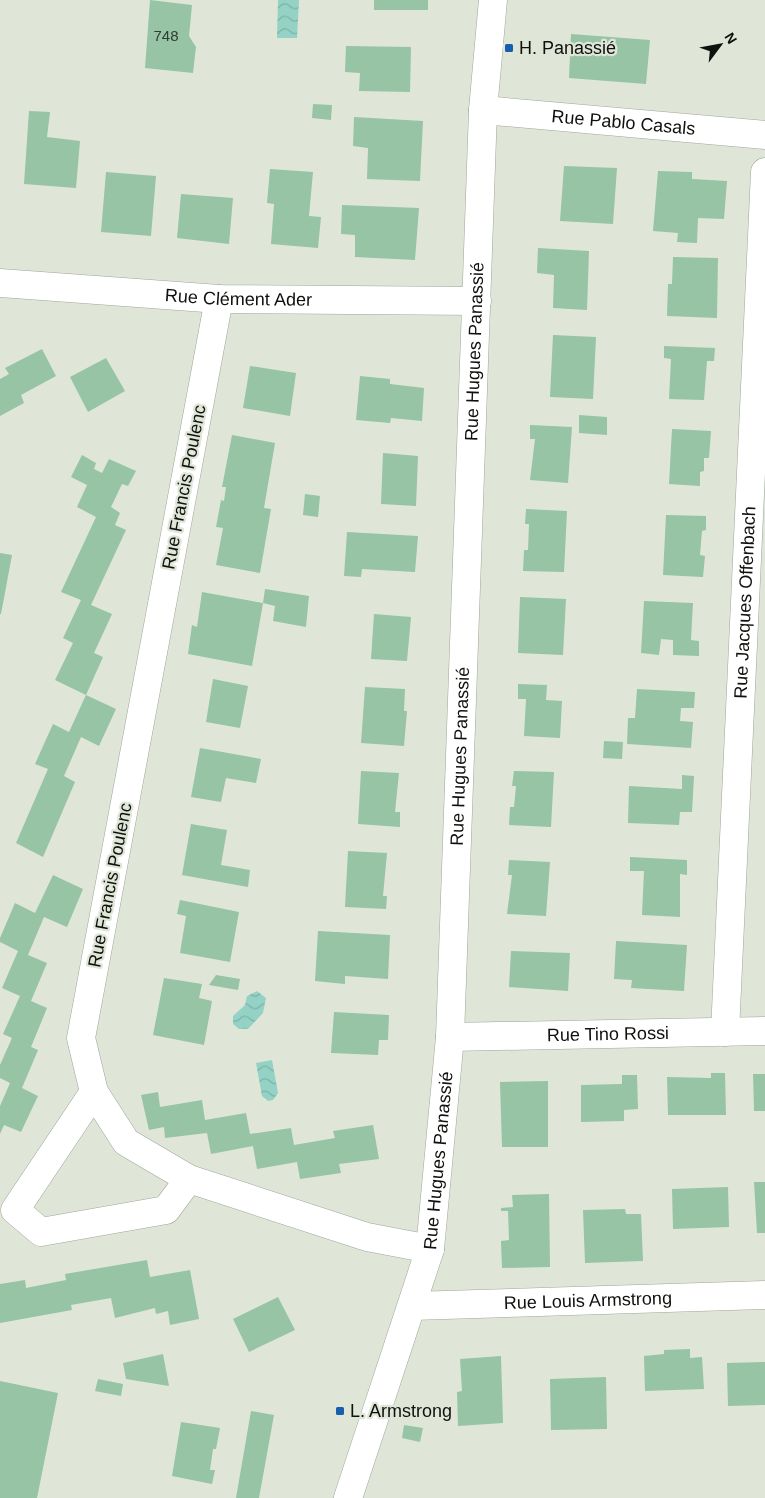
<svg xmlns="http://www.w3.org/2000/svg" width="765" height="1498" viewBox="0 0 765 1498" font-family="Helvetica,sans-serif">
<style>
.water{fill:url(#water-waves)}
.building{fill:#96c4a4}
.lines{fill:none;stroke-linecap:round;stroke-linejoin:round}
.minor-casing{stroke:#9fa698;stroke-width:29}
.minor{stroke:#fff;stroke-width:28}
.poi-dot{fill:#185eae;stroke:#dfe6d8;stroke-width:2}
.labels{text-anchor:middle;dominant-baseline:central;stroke-width:4.5;stroke-linejoin:round;paint-order:stroke}
.number-label{font-size:15px;fill:#303e32}
.poi-label{font-size:18px;fill:#0e110c;stroke:#dfe6d8;text-anchor:start}
.street-label{font-size:18px;fill:#0e110c;stroke:#dfe6d8}
</style>
<defs>
<pattern id="water-waves" width="16" height="10" patternUnits="userSpaceOnUse" patternTransform="scale(1.25)"><rect width="16" height="10" fill="#93d2c4"/><path d="M0 5q4-4 8 0t8 0" fill="none" stroke="#7eb3a7"/></pattern>
</defs>
<rect width="100%" height="100%" fill="#dfe6d8"/>
<g class="water">
<polygon points="278,0 299,0 297,38 277,38"/>
<polygon points="257,991 266,998 263,1013 248,1029 239,1029 233,1024 233,1016 245,1005 247,996"/>
<polygon points="272,1060 278,1093 273,1100 268,1101 262,1096 256,1063"/>
</g>
<g class="building">
<polygon points="150,0 192,5 189,36 196,47 193,73 145,68"/>
<rect x="374" y="0" width="54" height="10"/>
<polygon points="571,34 650,40 646,84 569,78"/>
<polygon points="346,46 411,47 410,92 359,91 360,73 345,72"/>
<polygon points="313,104 332,105 331,120 312,118"/>
<polygon points="29,111 50,112 47,137 80,141 76,188 24,184"/>
<polygon points="354,117 423,121 420,181 367,179 368,148 353,146"/>
<polygon points="564,166 617,168 613,224 560,221"/>
<polygon points="270,169 313,172 309,216 321,217 318,248 271,244 274,204 267,203"/>
<polygon points="658,171 692,172 692,179 727,181 724,219 698,218 697,243 677,242 678,233 653,231"/>
<polygon points="106,172 156,176 151,236 101,232"/>
<polygon points="181,194 233,198 229,244 177,238"/>
<polygon points="342,205 419,208 415,260 355,257 355,235 341,234"/>
<polygon points="538,248 589,251 587,310 553,308 554,275 537,273"/>
<polygon points="673,257 718,258 717,318 667,316 668,284 672,284"/>
<polygon points="553,335 596,337 593,399 550,397"/>
<polygon points="664,346 715,348 714,361 707,361 704,400 669,399 671,359 664,358"/>
<polygon points="42,349 56,376 21,395 24,403 0,416 0,379 9,374 5,368"/>
<polygon points="106,358 125,391 88,412 70,377"/>
<polygon points="250,366 296,373 290,416 243,408"/>
<polygon points="360,376 390,379 390,384 424,388 422,421 391,418 390,423 356,420"/>
<polygon points="579,415 607,417 607,435 579,433"/>
<polygon points="530,425 572,427 568,483 530,480 535,439 530,439"/>
<polygon points="672,429 711,431 709,458 704,458 704,471 700,472 700,486 669,484"/>
<polygon points="232,435 275,443 264,508 271,509 260,573 216,565 223,528 216,527 221,500 224,501 226,487 222,487"/>
<polygon points="383,453 418,456 416,506 381,504"/>
<polygon points="82,455 96,463 94,469 102,473 109,459 136,471 128,486 122,484 111,507 120,513 115,525 126,530 91,605 112,614 94,653 103,657 86,695 55,680 73,643 63,638 81,600 61,592 96,517 77,507 87,485 71,477"/>
<polygon points="305,494 320,496 318,517 303,515"/>
<polygon points="526,509 567,511 564,572 523,571 524,550 528,550 529,524 525,524"/>
<polygon points="666,515 706,516 706,530 702,531 700,555 705,556 703,577 663,575"/>
<polygon points="347,532 418,536 415,572 362,569 361,577 344,576"/>
<polygon points="0,553 12,555 1,614 0,614"/>
<polygon points="265,589 309,596 306,627 273,621 275,606 263,603 252,666 188,654 192,625 197,627 202,592 263,603"/>
<polygon points="520,597 566,599 563,655 518,653"/>
<polygon points="644,601 693,603 691,640 699,641 699,656 673,655 673,640 661,639 659,655 641,653"/>
<polygon points="374,614 411,617 407,661 371,659"/>
<polygon points="213,679 248,686 240,728 206,722"/>
<polygon points="518,684 547,685 546,700 562,701 560,738 524,736 526,699 518,699"/>
<polygon points="365,687 405,689 404,711 407,711 404,746 361,743"/>
<polygon points="637,689 695,692 694,708 681,708 680,721 693,722 691,748 627,744 628,718 635,718"/>
<polygon points="86,695 116,709 99,746 81,737 64,776 75,782 43,857 16,843 48,769 35,764 53,724 69,732"/>
<polygon points="604,741 623,742 622,759 603,758"/>
<polygon points="200,748 261,759 256,783 226,778 221,802 191,797"/>
<polygon points="361,771 399,773 395,812 400,812 400,827 358,824"/>
<polygon points="514,771 554,772 551,827 509,825 510,807 514,807 516,786 512,786"/>
<polygon points="682,775 694,776 692,812 680,812 679,825 628,823 629,786 682,789"/>
<polygon points="191,824 227,830 221,865 250,870 248,887 182,875"/>
<polygon points="348,851 387,853 383,896 387,896 386,909 345,907"/>
<polygon points="630,857 687,860 687,875 680,874 680,917 642,915 644,871 630,871"/>
<polygon points="509,860 550,862 546,916 507,914 512,875 508,875"/>
<polygon points="53,875 83,889 67,927 44,917 28,955 47,963 31,1001 47,1008 31,1047 38,1050 22,1088 38,1096 21,1132 4,1125 0,1134 0,1106 10,1083 0,1078 0,1065 12,1038 3,1034 20,996 2,988 18,951 0,942 0,938 15,903 35,913"/>
<polygon points="180,900 239,912 230,962 180,953 186,916 177,914"/>
<polygon points="318,931 390,935 388,979 345,976 345,984 315,981"/>
<polygon points="616,941 687,945 684,991 631,988 632,980 614,979"/>
<polygon points="511,951 570,953 568,991 509,987"/>
<polygon points="216,975 240,979 238,990 209,985"/>
<polygon points="164,978 202,984 199,998 212,1001 204,1045 153,1035"/>
<polygon points="334,1012 389,1015 388,1040 379,1040 378,1055 331,1053"/>
<polygon points="711,1073 725,1073 726,1115 668,1115 667,1077 711,1078"/>
<polygon points="753,1074 765,1074 765,1111 754,1111"/>
<polygon points="622,1075 637,1075 638,1109 624,1110 624,1121 581,1122 581,1085 622,1084"/>
<polygon points="548,1081 548,1147 502,1147 500,1082"/>
<polygon points="158,1092 160,1107 202,1100 205,1120 246,1113 250,1134 291,1128 294,1145 335,1138 333,1131 373,1125 379,1159 339,1164 341,1173 300,1179 297,1162 257,1169 253,1146 211,1154 207,1133 165,1138 164,1127 149,1130 141,1095"/>
<polygon points="754,1182 765,1182 765,1233 757,1233"/>
<polygon points="728,1187 729,1227 673,1229 672,1189"/>
<polygon points="549,1194 550,1267 502,1268 501,1241 509,1240 508,1211 501,1211 501,1208 513,1207 512,1195"/>
<polygon points="625,1209 626,1214 641,1214 643,1261 585,1263 583,1210"/>
<polygon points="147,1260 150,1277 190,1270 199,1319 170,1325 168,1311 156,1314 155,1308 115,1318 111,1298 71,1305 72,1310 0,1323 0,1284 25,1280 26,1288 66,1280 65,1274"/>
<polygon points="278,1297 295,1330 249,1352 233,1319"/>
<polygon points="690,1349 690,1358 702,1357 704,1389 645,1391 644,1356 664,1354 664,1350"/>
<polygon points="163,1354 169,1386 126,1379 123,1363"/>
<polygon points="501,1356 503,1423 458,1426 457,1392 462,1391 460,1359"/>
<polygon points="765,1362 765,1405 728,1406 727,1363"/>
<polygon points="606,1377 607,1429 551,1430 550,1379"/>
<polygon points="98,1379 123,1384 121,1396 95,1391"/>
<polygon points="0,1381 58,1393 37,1498 0,1498"/>
<polygon points="251,1411 274,1415 259,1498 236,1498"/>
<polygon points="181,1422 220,1428 216,1449 213,1449 210,1470 215,1470 212,1484 172,1476"/>
<polygon points="404,1425 423,1428 420,1442 402,1438"/>
</g>
<g class="lines">
<g class="minor-casing">
<g id="minor">
<path id="s1" d="M 483,110 L 765,135"/>
<path id="s2" d="M 0,283 L 219,299 L 477,301"/>
<polyline points="219,299 81,1038 94,1092 126,1142 189,1179 367,1237 430,1249"/>
<path id="s3" d="M 725,1032 L 765,172"/>
<path id="s4" d="M 450,1037 L 765,1031"/>
<polyline points="94,1092 15,1210 41,1232 166,1210 189,1179"/>
<path id="s5" d="M 412,1306 L 765,1295"/>
<path id="s6" d="M 348,1498 L 430,1249 L 450,1037 L 483,110 L 493,0"/>
</g>
</g>
<use href="#minor" class="minor"/>
</g>
<g class="poi-dot">
<rect x="504" y="43" width="10" height="10" rx="2.5"/>
<rect x="335" y="1406" width="10" height="10" rx="2.5"/>
</g>
<g class="labels">
<g class="number-label">
<text x="166" y="35">748</text>
</g>
<g class="poi-label">
<text x="519" y="48">H. Panassié</text>
<text x="350" y="1411">L. Armstrong</text>
</g>
<g class="street-label">
<text stroke="none"><textPath href="#s1" startOffset="141">Rue Pablo Casals</textPath></text>
<text stroke="none"><textPath href="#s2" startOffset="239">Rue Clément Ader</textPath></text>
<text stroke="none"><textPath href="#s6" startOffset="1161">Rue Hugues Panassié</textPath></text>
<text transform="translate(184 487) rotate(-79)">Rue Francis Poulenc</text>
<text stroke="none"><textPath href="#s3" startOffset="430">Rue Jacques Offenbach</textPath></text>
<text stroke="none"><textPath href="#s6" startOffset="756">Rue Hugues Panassié</textPath></text>
<text transform="translate(110 885) rotate(-79)">Rue Francis Poulenc</text>
<text stroke="none"><textPath href="#s4" startOffset="158">Rue Tino Rossi</textPath></text>
<text stroke="none"><textPath href="#s6" startOffset="351">Rue Hugues Panassié</textPath></text>
<text stroke="none"><textPath href="#s5" startOffset="176">Rue Louis Armstrong</textPath></text>
</g>
</g>
<g transform="translate(720 45) rotate(58)" stroke="#dfe6d8" stroke-width="4" paint-order="stroke">
<path d="M0-4L9 19L0 12L-9 19Z" fill="#0e110c"/>
<text y="-8" font-size="14" font-weight="bold" text-anchor="middle" fill="#0e110c">N</text>
</g>
</svg>
